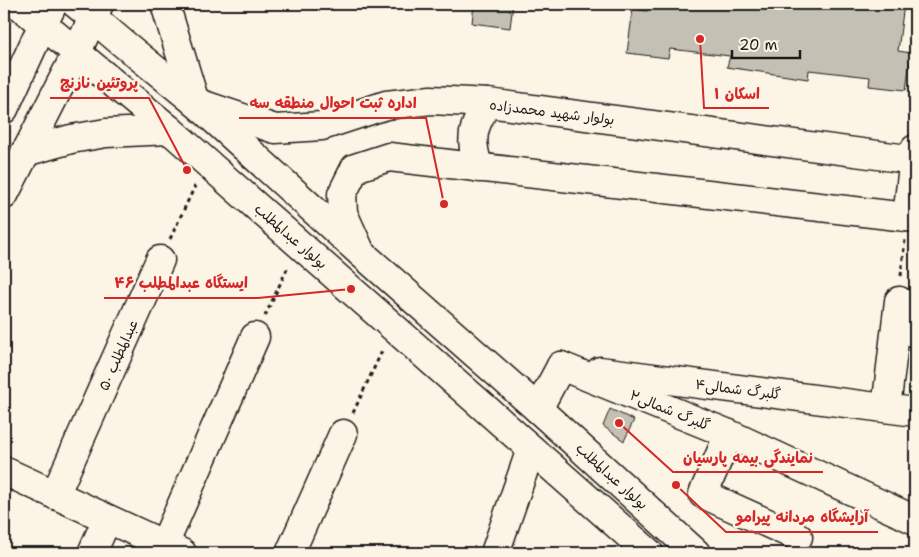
<svg xmlns="http://www.w3.org/2000/svg" width="919" height="557" viewBox="0 0 919 557" font-family="'Shantell Sans','Playpen Sans Arabic',sans-serif">
<style>
.building{fill:#c4c0b3;stroke:#1c1c1c}
.lines{fill:none;stroke-linecap:round;stroke-linejoin:round}
.minor-casing{stroke:#1c1c1c;stroke-width:31}
.major-casing{stroke:#1c1c1c;stroke-width:31}
.path{stroke:#1c1c1c;stroke-width:3;stroke-dasharray:4 4;stroke-linecap:butt}
.minor{stroke:#fcf5e5;stroke-width:28}
.major{stroke:#fcf5e5;stroke-width:28}
.labels{text-anchor:middle;dominant-baseline:central;stroke-width:4.5;stroke-linejoin:round;paint-order:stroke}
.street-label{font-size:14px;fill:#1c1c1c;stroke:#fcf5e5}
.leader{fill:none;stroke:#d62828;stroke-width:2}
.callout-dot{fill:#d62828;stroke:#fcf5e5;stroke-width:2}
.callout-label{font-size:15px;text-anchor:middle;font-weight:bold;fill:#d62828;stroke:#fcf5e5;stroke-width:4.5;stroke-linejoin:round;paint-order:stroke}
</style>
<rect width="100%" height="100%" fill="#fcf5e5"/>
<filter id="ink" filterUnits="userSpaceOnUse"><feTurbulence type="fractalNoise" baseFrequency=".02" numOctaves="2"/><feDisplacementMap in="SourceGraphic" scale="10" xChannelSelector="R" yChannelSelector="G"/><feConvolveMatrix kernelMatrix="1 2 1 2 8 2 1 2 1" color-interpolation-filters="sRGB"/></filter>
<g filter="url(#ink)">
<g class="building">
<polygon points="474,4 513,4 510,28 472,23"/>
<polygon points="648,4 904,4 898,51 911,53 906,90 869,86 870,77 809,70 808,79 727,67 730,56 670,49 668,58 627,53 633,9 647,11"/>
<polygon points="610,409 634,420 624,441 603,426"/>
</g>
<g class="lines">
<g class="minor-casing">
<g id="minor">
<polyline points="195,102 275,129 322,126 386,105 431,100 488,103 915,160"/>
<polyline points="4,109 43,24 53,4"/>
<path d="M 479,168 C 469,141 472,126 488,103"/>
<polyline points="4,195 77,52 99,4"/>
<polyline points="907,217 915,149"/>
<polyline points="361,253 343,213 342,194 355,168 389,157 915,218"/>
<polyline points="561,366 729,434 915,520"/>
<polyline points="600,371 915,412"/>
<polyline points="886,408 899,301"/>
<polyline points="538,409 561,366"/>
<polyline points="729,434 703,494 798,537"/>
<polyline points="4,471 182,553"/>
<polyline points="55,495 160,260"/>
<polyline points="164,545 255,337"/>
<polyline points="92,553 107,519"/>
<polyline points="290,553 343,434"/>
<polyline points="495,553 531,449"/>
</g>
</g>
<g class="major-casing">
<g id="major">
<polyline points="18,4 170,130 649,553"/>
<polyline points="76,4 92,17 119,40 195,102 361,253 538,409 696,553"/>
<polyline points="165,4 195,102"/>
<polyline points="25,152 71,139 106,133 170,130"/>
</g>
</g>
<g class="path">
<polyline points="170,239 195,186"/>
<polyline points="901,276 905,240"/>
<polyline points="265,316 288,267"/>
<polyline points="353,413 382,351"/>
</g>
<use href="#minor" class="minor"/>
<use href="#major" class="major"/>
</g>
</g>
<g class="labels">
<g class="street-label">
<text transform="translate(552 112) rotate(7)">بولوار شهید محمدزاده</text>
<text transform="translate(291 236) rotate(41)">بولوار عبدالمطلب</text>
<text transform="translate(118 355) rotate(-66)">عبدالمطلب ۵۰</text>
<text transform="translate(738 389) rotate(7)">گلبرگ شمالی۴</text>
<text transform="translate(670 410) rotate(22)">گلبرگ شمالی۲</text>
<text transform="translate(612 476) rotate(42)">بولوار عبدالمطلب</text>
</g>
</g>
<path class="leader" d="M187 170L149 98H50M700 39L704 108H769M444 204L426 118H239M351 289L258 298H104M619 423L673 472H823M676 485L726 532H878"/>
<g class="callout-dot">
<circle cx="187" cy="170" r="5"/>
<circle cx="700" cy="39" r="5"/>
<circle cx="444" cy="204" r="5"/>
<circle cx="351" cy="289" r="5"/>
<circle cx="619" cy="423" r="5"/>
<circle cx="676" cy="485" r="5"/>
</g>
<g class="callout-label">
<text x="99" y="88">پروتئین نارنج</text>
<text x="737" y="99">اسکان ۱</text>
<text x="333" y="108">اداره ثبت احوال منطقه سه</text>
<text x="181" y="288">ایستگاه عبدالمطلب ۴۶</text>
<text x="748" y="463">نمایندگی بیمه پارسیان</text>
<text x="802" y="522">آرایشگاه مردانه پیرامو</text>
</g>
<rect width="919" height="557" fill="none" stroke="#fcf5e5" stroke-width="20"/>
<rect x="10" y="10" width="899" height="537" fill="none" stroke="#1c1c1c" stroke-width="2" filter="url(#ink)"/>
<path d="M732 50v8h68v-8" fill="none" stroke="#1c1c1c" stroke-width="2.5"/>
<text x="739" y="50" font-size="15" fill="#1c1c1c" stroke="#fcf5e5" stroke-width="4" paint-order="stroke">20 m</text>
</svg>
